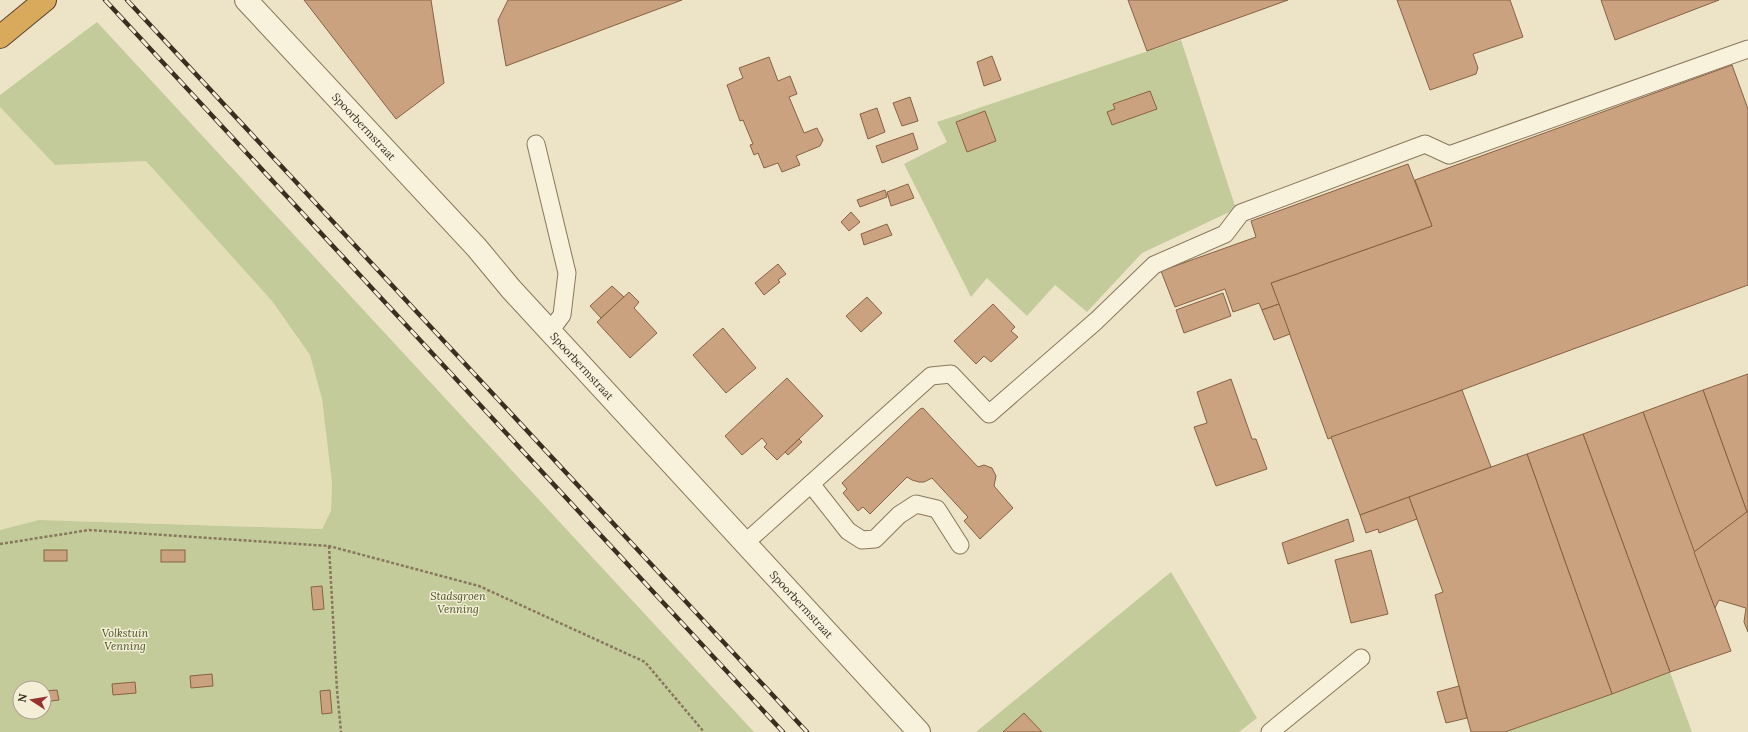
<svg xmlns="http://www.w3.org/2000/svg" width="1748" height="732" viewBox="0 0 1748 732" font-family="Lora,serif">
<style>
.farmland{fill:#e3deb5}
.green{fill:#c3cb9b;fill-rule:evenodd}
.building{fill:#caa27f;stroke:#876243}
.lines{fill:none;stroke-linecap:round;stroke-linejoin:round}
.service-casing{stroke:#89775d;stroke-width:19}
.minor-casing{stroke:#89775d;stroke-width:24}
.motorway-casing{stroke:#574531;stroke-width:24}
.path{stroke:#89775d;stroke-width:2.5;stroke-dasharray:3 2;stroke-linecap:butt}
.service{stroke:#f8f1db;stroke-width:17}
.minor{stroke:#f8f1db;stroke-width:22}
.motorway{stroke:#d9a95c;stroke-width:22}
.rail-casing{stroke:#3a2e20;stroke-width:4.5}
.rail{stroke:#f5eed7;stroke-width:3;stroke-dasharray:9;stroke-linecap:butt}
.labels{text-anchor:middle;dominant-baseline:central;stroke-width:3;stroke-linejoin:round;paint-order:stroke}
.street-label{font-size:11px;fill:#3a2e20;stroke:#f5eed7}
.park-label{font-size:11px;font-style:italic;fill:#475527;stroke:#f5eed7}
</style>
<rect width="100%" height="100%" fill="#ede4c7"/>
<polygon class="farmland" points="0,107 55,165 146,161 272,301 310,355 322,399 332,483 331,511 322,529 39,520 0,530"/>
<g class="green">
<path d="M 97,22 L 754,732 L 0,732 L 0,530 L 39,520 L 322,529 L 331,511 L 332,483 L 322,399 L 310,355 L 272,301 L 146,161 L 55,165 L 0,107 L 0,95 ZM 20,688 L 44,688 L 44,712 L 20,712 Z"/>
<polygon points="1181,40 1236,209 1142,253 1087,312 1055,285 1027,316 987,278 971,297 904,164 947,142 937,122"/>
<polygon points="1171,572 1257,718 1239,732 976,732"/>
<polygon points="1670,672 1692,732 1505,732"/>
</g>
<g class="building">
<polygon points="304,0 431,0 444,83 396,119"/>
<polygon points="508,0 682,0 506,66 498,20"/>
<polygon points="1128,0 1288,0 1147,51"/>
<polygon points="1397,0 1510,0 1523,37 1473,54 1478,68 1476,74 1430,90"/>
<polygon points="1601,0 1719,0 1615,40"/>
<polygon points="992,56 1001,80 984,86 977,62"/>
<polygon points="769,57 778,81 790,76 797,94 789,97 804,133 817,128 823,140 820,146 796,156 800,165 782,172 778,163 764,168 758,153 754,155 750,145 753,144 743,120 740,121 727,85 743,78 739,68"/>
<polygon points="1732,65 1748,109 1748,285 1328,439 1271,283 1432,226 1415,180"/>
<polygon points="1150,91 1157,109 1112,125 1107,112 1115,109 1113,104"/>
<polygon points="910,97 918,121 902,126 893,103"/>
<polygon points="877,108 885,132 868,139 860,114"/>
<polygon points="985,111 996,141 967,152 956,122"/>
<polygon points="913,133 918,149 882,163 876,146"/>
<polygon points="1408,164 1432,226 1271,283 1279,304 1262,310 1259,303 1233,312 1225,289 1175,307 1161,271 1256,237 1251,221"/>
<polygon points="908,184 914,198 891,206 887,192"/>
<polygon points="885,190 887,197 860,207 857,200"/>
<polygon points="851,212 860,222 849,231 841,222"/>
<polygon points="887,224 892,235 864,245 861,234"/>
<polygon points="778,264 786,274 778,280 780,282 764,295 755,283"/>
<polygon points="612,286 624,297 601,318 590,306"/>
<polygon points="629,292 639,302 634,308 657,333 630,358 597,322"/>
<polygon points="1223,293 1231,316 1184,333 1176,310"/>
<polygon points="867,297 882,313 861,332 846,316"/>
<polygon points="993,304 1015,327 1011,331 1018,337 991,362 984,356 976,364 954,341"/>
<polygon points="1279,304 1290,334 1274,340 1262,310"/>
<polygon points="723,328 756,368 726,393 693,355"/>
<polygon points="1748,374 1748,511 1747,512 1703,390"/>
<polygon points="787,378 823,416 777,460 764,447 767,444 762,438 742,455 725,436"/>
<polygon points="1231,379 1252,439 1256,439 1267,469 1216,486 1194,427 1207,423 1197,392"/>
<polygon points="1462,390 1491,467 1360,515 1331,437"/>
<polygon points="1703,390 1747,512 1694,552 1643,412"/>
<polygon points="923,408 978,467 984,465 992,468 996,476 994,486 1013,508 980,539 964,521 968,517 932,478 924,482 919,482 912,480 907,477 870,514 863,507 858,511 843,493 847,489 842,483 920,409"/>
<polygon points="1643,412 1731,651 1670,672 1583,434"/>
<polygon points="1583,434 1670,672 1612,694 1527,454"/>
<polygon points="799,439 802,442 788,455 785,452"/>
<polygon points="1527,454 1612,694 1505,732 1471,732 1435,595 1443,592 1409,497"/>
<polygon points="1409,497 1417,519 1379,533 1378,529 1366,533 1360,515"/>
<polygon points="1748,511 1748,632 1744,622 1746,608 1719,600 1715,608 1694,552"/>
<polygon points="1348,519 1354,541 1288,564 1282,543"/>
<rect x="44" y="550" width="23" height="11"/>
<rect x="161" y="550" width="24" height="12"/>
<polygon points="1371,550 1388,614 1351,623 1335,560"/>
<polygon points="322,586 324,609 313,610 311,587"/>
<polygon points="212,674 213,686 191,688 190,676"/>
<polygon points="135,682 136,693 113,695 112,684"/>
<polygon points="1459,686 1467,718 1446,723 1437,692"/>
<polygon points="57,690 59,700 44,702 44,691"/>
<polygon points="330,690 332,713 322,714 320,691"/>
<polygon points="1024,713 1042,732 1003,732"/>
</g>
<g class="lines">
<g class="service-casing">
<g id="service">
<polyline points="536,144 567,273 562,315 550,331"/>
<polyline points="811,484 848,531 862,540 875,539 899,515 916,504 937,509 960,545"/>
<polyline points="745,543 931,376 951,374 989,414 1096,321 1154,265 1225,234 1241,213 1425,144 1449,155 1748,49"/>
<polyline points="1270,732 1361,658"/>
</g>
</g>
<g class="minor-casing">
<g id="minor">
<path id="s1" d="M 246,0 L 477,248 L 511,289 L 919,732"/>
</g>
</g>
<g class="motorway-casing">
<polyline id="motorway" points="0,37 45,0"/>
</g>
<g class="path">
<polyline points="0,544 89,530 329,546 479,586 645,662 704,732"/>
<polyline points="329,546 337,690 341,732"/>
</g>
<use href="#service" class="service"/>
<use href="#minor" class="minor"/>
<use href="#motorway" class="motorway"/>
<g class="rail-casing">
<g id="rail">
<polyline points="105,0 783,732"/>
<polyline points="127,0 807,732"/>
</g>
</g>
<use href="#rail" class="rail"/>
</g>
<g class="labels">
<g class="street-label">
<text stroke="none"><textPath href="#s1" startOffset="173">Spoorbermstraat</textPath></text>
<text stroke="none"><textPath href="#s1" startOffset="497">Spoorbermstraat</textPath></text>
<text stroke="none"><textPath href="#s1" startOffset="821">Spoorbermstraat</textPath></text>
</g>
<g class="park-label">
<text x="458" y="596">Stadsgroen<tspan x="458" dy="13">Venning</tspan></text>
<text x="125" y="633">Volkstuin<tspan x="125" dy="13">Venning</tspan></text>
</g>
</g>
<g transform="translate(32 700) rotate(282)"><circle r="19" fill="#f5eed7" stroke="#aaa18e"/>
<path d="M0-3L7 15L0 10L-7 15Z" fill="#96332f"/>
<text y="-6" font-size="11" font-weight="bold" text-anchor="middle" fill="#3a2e20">N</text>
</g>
</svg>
